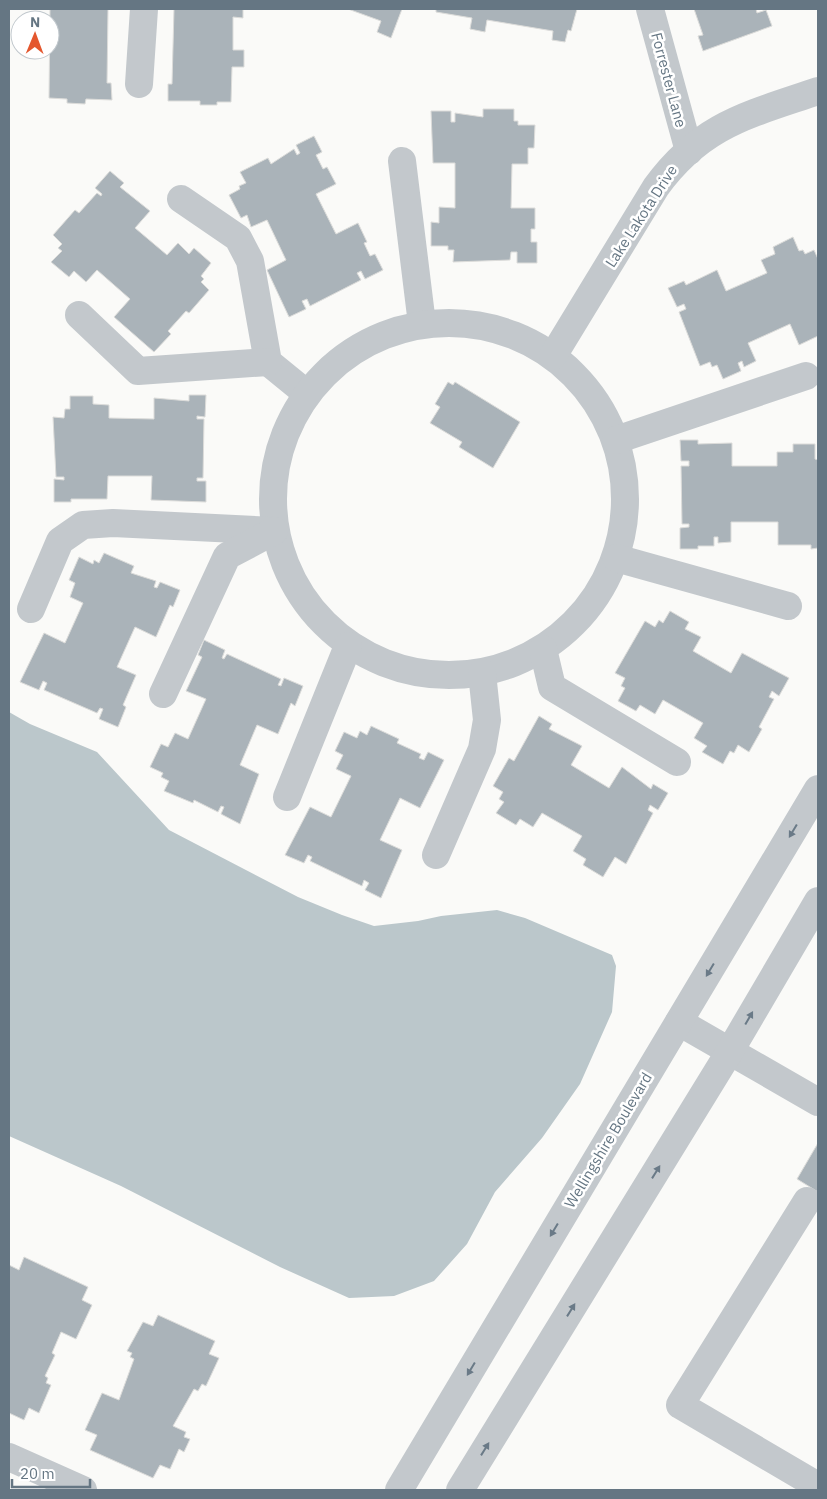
<svg xmlns="http://www.w3.org/2000/svg" width="827" height="1499" viewBox="0 0 827 1499" font-family="'IBM Plex Sans',sans-serif">
<style>
.water{fill:#bbc7cb}
.building{fill:#aab3b9;stroke:#dcdcda}
.lines{fill:none;stroke-linecap:round;stroke-linejoin:round}
.minor{stroke:#c3c8cc;stroke-width:28}
.oneway{fill:#6a7a87}
.labels{text-anchor:middle;dominant-baseline:central;stroke-width:5;stroke-linejoin:round;paint-order:stroke}
.street-label{font-size:15px;fill:#657683;stroke:#fff}
</style>
<rect width="100%" height="100%" fill="#fafaf8"/>
<polygon class="water" points="9,712 30,724 97,752 169,830 298,897 342,915 374,926 418,921 441,916 497,910 525,918 612,955 616,966 612,1012 580,1084 542,1138 495,1192 467,1244 434,1281 394,1296 349,1298 280,1267 121,1186 9,1136"/>
<g class="building">
<polygon points="50,9 108,9 107,83 111,83 112,100 86,99 85,104 67,103 67,99 49,98"/>
<polygon points="174,9 243,9 243,18 233,17 233,50 244,50 244,67 232,67 231,102 217,102 217,105 200,105 200,101 168,101 168,84 172,84"/>
<polygon points="348,9 402,9 391,38 377,32 381,21"/>
<polygon points="436,9 577,9 571,31 568,30 565,42 552,40 553,31 487,20 485,32 470,29 472,18 436,12"/>
<polygon points="694,9 756,9 757,13 766,10 772,26 703,51 698,36 703,35"/>
<polygon points="483,109 514,109 514,121 518,121 518,125 535,125 534,148 528,148 528,164 512,164 511,208 535,208 535,229 531,229 531,242 537,242 537,263 517,263 517,252 511,252 510,260 453,262 454,250 448,250 448,246 431,246 431,222 439,223 439,207 455,208 455,163 433,163 431,111 451,111 451,122 455,122 455,113 483,117"/>
<polygon points="314,136 322,152 316,155 323,169 327,167 336,184 316,194 336,234 358,223 367,242 364,243 370,256 375,254 383,270 365,279 361,271 357,273 361,280 310,306 307,299 302,301 306,309 289,317 267,270 286,260 267,220 251,227 247,215 241,218 229,195 240,189 239,186 246,183 240,172 268,158 271,164 294,149 297,155 300,153 296,145"/>
<polygon points="110,171 124,183 120,187 150,211 135,228 167,255 178,243 189,254 194,248 211,263 201,276 204,279 201,282 209,290 189,313 186,311 168,331 171,334 154,352 114,317 130,299 97,270 86,282 74,271 69,277 51,262 62,251 58,248 62,244 53,235 75,210 79,213 97,193 101,196 102,194 95,188"/>
<polygon points="793,237 799,251 803,250 805,254 814,250 818,259 818,336 799,345 790,324 748,343 756,361 744,367 742,361 738,363 741,371 723,379 717,365 712,367 710,362 700,366 679,312 686,309 684,304 677,307 668,288 684,281 686,285 717,270 726,291 767,273 761,260 775,254 773,247"/>
<polygon points="448,382 453,385 455,382 520,422 493,468 459,447 462,442 430,423 440,407 435,404"/>
<polygon points="189,395 206,395 205,417 197,416 197,419 204,419 203,478 197,478 197,481 206,481 206,502 151,500 152,476 108,476 107,499 71,499 71,502 54,502 54,479 64,480 64,477 56,477 53,417 64,418 65,409 70,409 70,396 93,396 93,404 109,405 109,418 154,419 154,398 189,401"/>
<polygon points="680,440 698,440 698,444 732,443 732,466 777,466 777,452 793,452 793,444 815,444 815,459 818,460 818,548 811,549 811,545 778,545 778,522 731,522 731,542 718,543 718,537 714,537 714,546 698,546 698,549 680,549 680,528 689,527 689,524 682,524 681,466 689,466 689,461 681,461"/>
<polygon points="104,553 134,566 131,573 156,581 154,587 157,588 160,582 180,590 173,607 170,605 156,637 135,627 117,667 136,675 123,705 126,707 118,727 99,719 103,709 100,708 97,713 44,690 47,683 43,681 39,690 20,682 44,633 65,643 83,603 70,597 75,583 69,580 79,557 93,564 94,560 99,563"/>
<polygon points="670,611 689,622 685,629 701,637 693,651 731,673 742,653 789,678 779,696 772,691 769,697 774,699 759,727 762,729 749,752 738,745 734,753 730,751 723,764 702,752 707,746 694,738 703,723 663,700 655,714 640,705 636,711 618,701 625,688 621,686 625,678 615,673 645,621 655,627 659,620 663,623"/>
<polygon points="204,640 225,650 222,658 224,659 227,654 281,679 278,685 281,686 284,678 303,686 295,706 291,703 278,734 257,725 240,765 259,774 240,824 221,814 224,807 221,806 218,812 194,800 193,803 164,791 169,781 161,777 163,773 150,767 161,744 168,747 175,733 188,739 206,699 186,691 202,657 198,655"/>
<polygon points="539,716 552,724 549,729 582,746 571,765 609,788 622,767 651,789 653,784 668,793 658,810 650,805 648,810 653,813 626,864 615,857 603,877 583,865 586,859 573,851 582,836 542,813 533,827 520,819 516,825 496,813 504,802 499,799 503,792 493,786 509,758 514,761"/>
<polygon points="371,726 399,739 397,743 421,754 419,758 424,760 428,752 444,760 420,808 400,798 380,840 402,850 381,898 365,890 369,883 364,880 362,886 310,861 312,857 308,855 304,863 285,855 310,807 331,817 351,776 336,769 343,755 335,751 344,732 357,738 360,731 367,735"/>
<polygon points="818,1143 818,1192 797,1179"/>
<polygon points="24,1257 88,1287 82,1300 92,1305 76,1339 61,1332 52,1353 55,1355 45,1376 48,1378 46,1383 51,1385 39,1413 29,1408 24,1420 9,1413 9,1265 19,1270"/>
<polygon points="158,1315 215,1341 209,1354 219,1358 206,1386 202,1384 198,1391 194,1389 173,1426 186,1432 184,1437 190,1439 184,1452 179,1449 170,1469 160,1465 153,1478 90,1450 97,1435 85,1430 102,1393 119,1400 134,1359 130,1357 132,1353 127,1351 143,1322 153,1326"/>
</g>
<g class="lines">
<g class="minor">
<polyline points="650,9 689,151"/>
<polyline points="139,84 144,9"/>
<polyline points="402,161 422,324"/>
<polyline points="181,199 238,238 250,261 268,362 306,393"/>
<polyline points="79,315 138,371 268,362"/>
<circle cx="449" cy="499" r="176"/>
<path d="M 553,356 L 656,187 C 702,124 748,115 818,91"/>
<polyline points="616,440 806,376"/>
<polyline points="616,558 788,606"/>
<polyline points="31,609 60,541 83,525 113,523 274,531"/>
<polyline points="543,649 552,687 677,762"/>
<polyline points="163,694 227,556 274,531"/>
<polyline points="287,797 348,646"/>
<polyline points="436,855 482,749 487,720 482,673"/>
<polyline points="679,1022 818,1102"/>
<polyline points="807,1201 680,1405 818,1486"/>
<polyline points="9,1457 83,1490"/>
<polyline points="399,1490 818,789"/>
<polyline points="460,1490 730,1051 818,901"/>
</g>
</g>
<defs><path id="oneway-solid" d="M-6-.8H1V-3.2L6.5 0L1 3.2V.8H-6Z" transform="scale(1.25)"/></defs>
<g class="oneway">
<use href="#oneway-solid" transform="translate(793 831) rotate(121)"/>
<use href="#oneway-solid" transform="translate(710 970) rotate(121)"/>
<use href="#oneway-solid" transform="translate(749 1018) rotate(-60)"/>
<use href="#oneway-solid" transform="translate(656 1172) rotate(-58)"/>
<use href="#oneway-solid" transform="translate(554 1230) rotate(121)"/>
<use href="#oneway-solid" transform="translate(571 1310) rotate(-58)"/>
<use href="#oneway-solid" transform="translate(471 1369) rotate(121)"/>
<use href="#oneway-solid" transform="translate(485 1449) rotate(-58)"/>
</g>
<g class="labels">
<g class="street-label">
<text transform="translate(669 80) rotate(75)">Forrester Lane</text>
<text transform="translate(641 216) rotate(-57)">Lake Lakota Drive</text>
<text transform="translate(608 1140) rotate(-59)">Wellingshire Boulevard</text>
</g>
</g>
<rect width="827" height="1499" fill="none" stroke="#657683" stroke-width="20"/>
<g transform="translate(35 35) rotate(1)"><circle r="24" fill="#ffffff" stroke="#c1c8cd"/>
<path d="M0-4L9 19L0 12L-9 19Z" fill="#e4572e"/>
<text y="-8" font-size="14" font-weight="bold" text-anchor="middle" fill="#657683">N</text>
</g>
<path d="M12 1479v8h78v-8" fill="none" stroke="#657683" stroke-width="2.5"/>
<text x="20" y="1479" font-size="15" fill="#657683" stroke="#ffffff" stroke-width="4" paint-order="stroke">20 m</text>
</svg>
